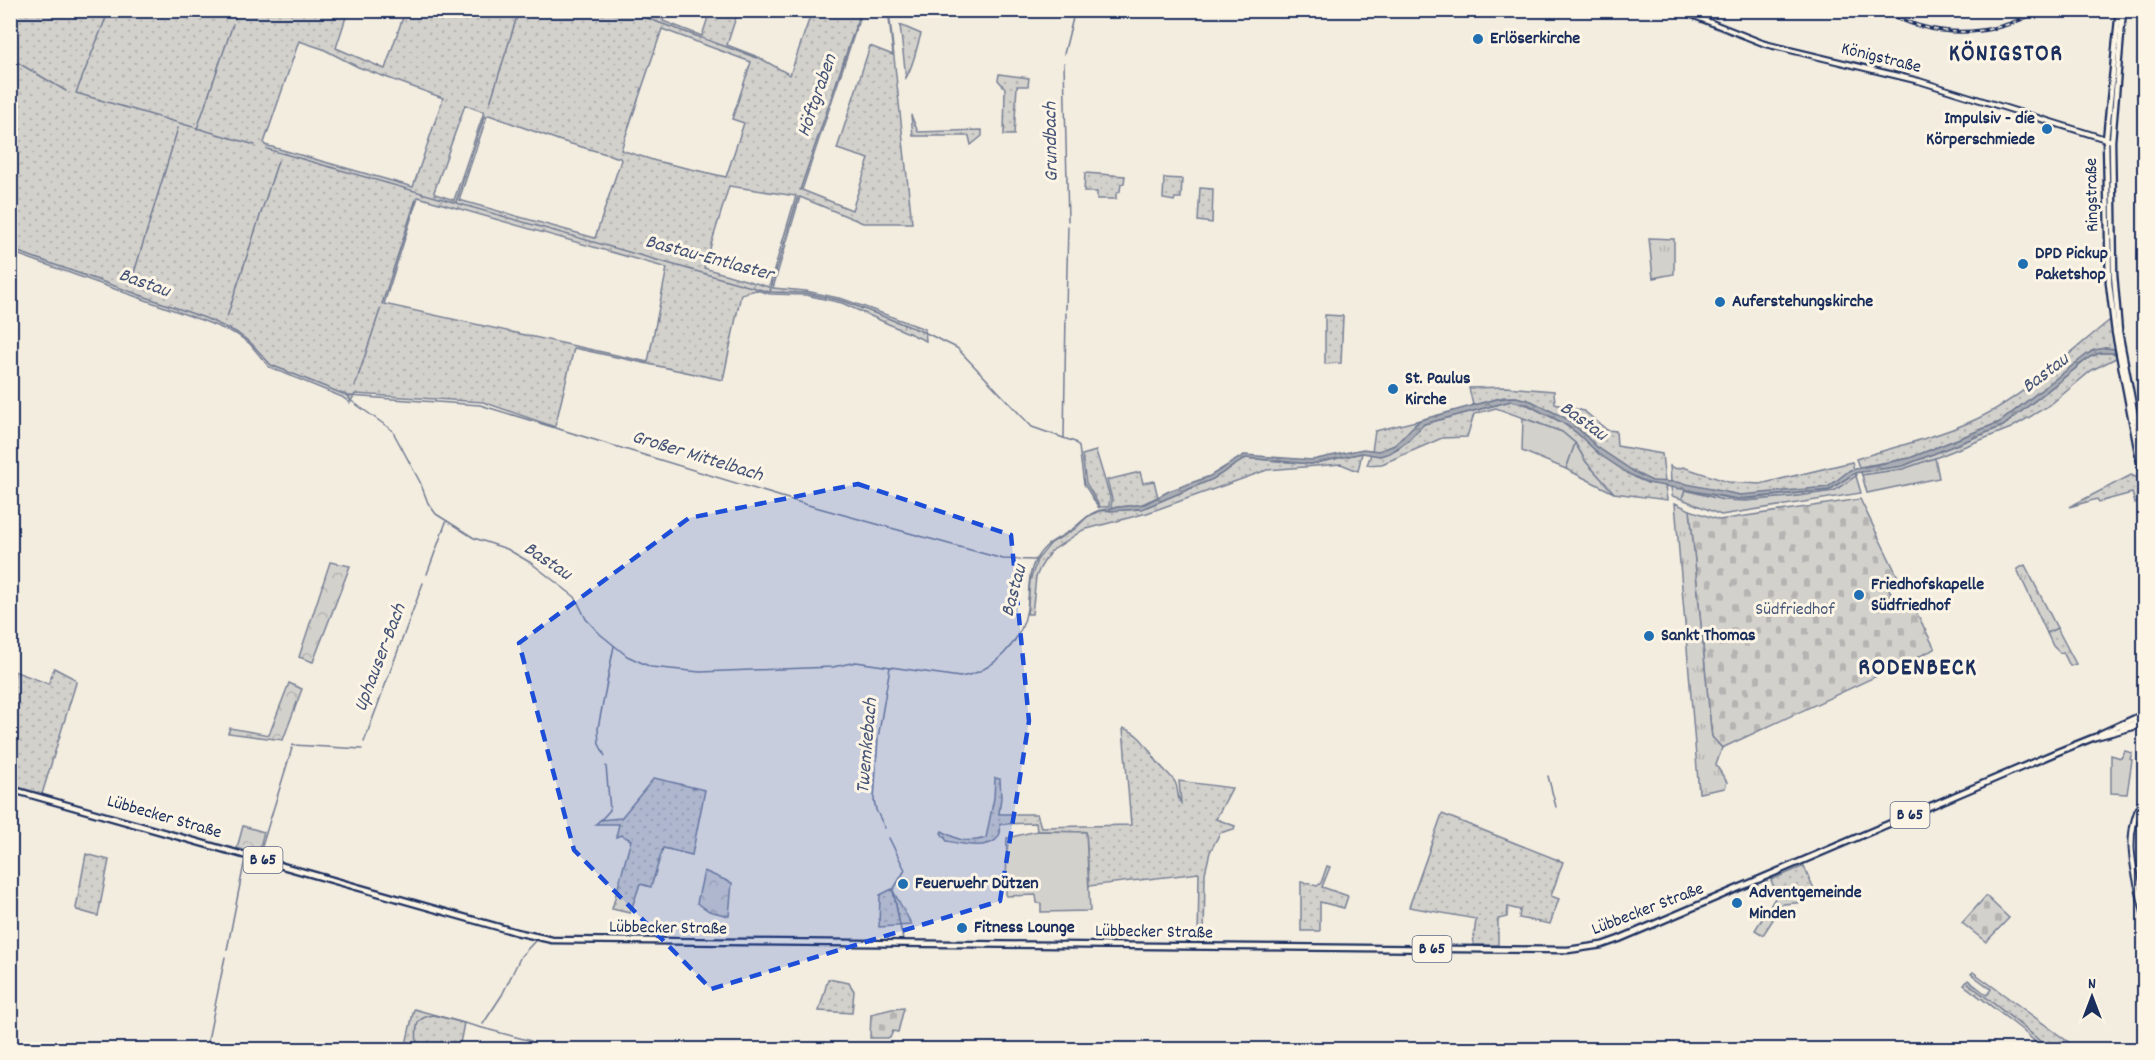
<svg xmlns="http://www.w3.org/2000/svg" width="2155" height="1060" viewBox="0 0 2155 1060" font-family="Dekko,sans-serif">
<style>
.grass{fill:url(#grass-dots);stroke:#778095;stroke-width:1.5;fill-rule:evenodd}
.forest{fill:url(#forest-crowns);stroke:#778095;stroke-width:1.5}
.cemetery{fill:url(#cemetery-stones);stroke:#778095;stroke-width:1.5}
.park{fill:url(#park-tufts);stroke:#778095;stroke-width:1.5}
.garden{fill:#d3d1cc;stroke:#778095;stroke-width:1.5}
.water{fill:url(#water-ripples);stroke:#707a91;stroke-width:1.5}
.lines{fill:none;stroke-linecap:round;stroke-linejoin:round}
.stream{stroke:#707a91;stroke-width:1.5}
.secondary-casing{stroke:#1b2f5e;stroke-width:8}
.primary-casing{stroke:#1b2f5e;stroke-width:9}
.secondary{stroke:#fcf5e5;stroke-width:4}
.primary{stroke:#fcf5e5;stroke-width:4.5}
.rail-casing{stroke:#1b2f5e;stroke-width:4}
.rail{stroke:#fcf5e5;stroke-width:1.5;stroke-dasharray:4.5;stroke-linecap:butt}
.marked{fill:#1d4ed8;fill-opacity:0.2;stroke:#1d4ed8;stroke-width:4.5;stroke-dasharray:12 8;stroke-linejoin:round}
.poi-dot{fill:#1f6fb2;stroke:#fcf5e5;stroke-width:2}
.labels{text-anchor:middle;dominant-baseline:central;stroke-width:6;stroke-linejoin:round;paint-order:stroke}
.shield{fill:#fcf5e5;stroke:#5e6a86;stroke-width:1.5}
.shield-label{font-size:16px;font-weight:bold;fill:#1b2f5e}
.poi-label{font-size:18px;font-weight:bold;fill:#1b2f5e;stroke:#fcf5e5;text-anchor:start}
.street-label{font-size:18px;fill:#1b2f5e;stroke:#fcf5e5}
.park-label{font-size:18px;fill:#49587a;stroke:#fcf5e5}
.water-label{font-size:20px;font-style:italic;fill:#465478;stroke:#fcf5e5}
.district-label{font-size:24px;font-weight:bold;letter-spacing:1.5px;fill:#1b2f5e;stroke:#fcf5e5}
</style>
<defs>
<pattern id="grass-dots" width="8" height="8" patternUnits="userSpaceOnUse" patternTransform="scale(1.5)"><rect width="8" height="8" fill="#d3d1cc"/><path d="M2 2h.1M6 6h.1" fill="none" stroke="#b5b4b2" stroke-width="1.8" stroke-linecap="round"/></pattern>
<pattern id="forest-crowns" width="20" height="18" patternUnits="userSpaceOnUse" patternTransform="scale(1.5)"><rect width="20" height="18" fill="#d3d1cc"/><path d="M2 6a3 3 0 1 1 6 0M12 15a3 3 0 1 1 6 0" fill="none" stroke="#b5b4b2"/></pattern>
<pattern id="cemetery-stones" width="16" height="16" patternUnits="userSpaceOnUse" patternTransform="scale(1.5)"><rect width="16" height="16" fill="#d3d1cc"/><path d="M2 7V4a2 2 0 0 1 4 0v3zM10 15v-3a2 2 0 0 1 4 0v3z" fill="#b5b4b2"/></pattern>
<pattern id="park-tufts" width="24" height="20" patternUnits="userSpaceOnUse" patternTransform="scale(1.5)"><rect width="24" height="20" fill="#d3d1cc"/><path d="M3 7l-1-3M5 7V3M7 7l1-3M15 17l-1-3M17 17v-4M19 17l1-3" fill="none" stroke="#b5b4b2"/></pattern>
<pattern id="water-ripples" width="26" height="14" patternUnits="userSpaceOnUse" patternTransform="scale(1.5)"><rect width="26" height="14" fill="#a9acb3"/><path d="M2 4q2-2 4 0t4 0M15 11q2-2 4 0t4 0" fill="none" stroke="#898c95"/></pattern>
</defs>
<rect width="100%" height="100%" fill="#f3ede0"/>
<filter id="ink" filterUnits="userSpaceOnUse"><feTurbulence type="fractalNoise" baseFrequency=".0167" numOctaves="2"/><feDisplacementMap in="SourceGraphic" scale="12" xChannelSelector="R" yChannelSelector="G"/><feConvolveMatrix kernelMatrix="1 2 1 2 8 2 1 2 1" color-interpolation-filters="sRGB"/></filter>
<g filter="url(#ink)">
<g class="grass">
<path d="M 11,10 L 348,11 L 336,48 L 385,69 L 405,11 L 666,11 L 663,21 L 702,36 L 710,11 L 738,11 L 727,45 L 758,57 L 790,75 L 812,11 L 862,11 L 802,190 L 852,210 L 869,159 L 837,149 L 870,46 L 893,55 L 889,18 L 877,11 L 889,11 L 912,223 L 863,223 L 800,197 L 773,288 L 806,291 L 843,299 L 925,329 L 926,341 L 842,303 L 806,295 L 770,294 L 756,290 L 741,294 L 723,380 L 574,348 L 555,427 L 483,402 L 355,394 L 350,403 L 342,397 L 269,367 L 250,344 L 236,334 L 204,321 L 11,252 ZM 662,29 L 751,62 L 732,119 L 744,123 L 726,177 L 656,161 L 621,150 ZM 299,41 L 323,49 L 358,67 L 443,98 L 413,187 L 265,145 L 264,143 ZM 465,105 L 484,112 L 454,200 L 435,194 L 434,192 ZM 489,115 L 561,141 L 620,158 L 621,160 L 595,238 L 459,200 L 487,116 ZM 729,186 L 796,196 L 769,287 L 704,268 ZM 418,197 L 667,268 L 648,362 L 384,304 Z"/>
<path d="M 900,25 L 921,34 C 916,49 914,64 906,78 Z"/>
<polygon points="999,74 1029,78 1028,86 1017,86 1014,135 1004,135 1005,88 998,80"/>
<polygon points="911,115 918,132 982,130 982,136 971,145 969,136 913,136"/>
<polygon points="1085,173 1125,176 1124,183 1121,184 1120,191 1116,194 1116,199 1097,199 1097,192 1084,192"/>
<polygon points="1164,178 1182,179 1181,198 1175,198 1174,201 1163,199"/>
<polygon points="1200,188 1213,189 1212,223 1198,221"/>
<polygon points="1325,315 1343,316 1341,363 1325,364"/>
<path d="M 2110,320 L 2115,349 L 2105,348 L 2091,352 L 2000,422 L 1910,458 L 1859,467 L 1856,459 C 1894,447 1934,438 1970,422 C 2018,402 2069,353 2110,320 Z"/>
<polygon points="2100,353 2115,353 2116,358 2092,370 2050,405 2011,428 1935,458 1903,469 1862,475 1860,471 1903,466 2003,426 2090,357"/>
<polygon points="1506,387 1554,391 1555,404 1584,411 1607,430 1616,431 1617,446 1662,454 1665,483 1652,481 1640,476 1597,447 1569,420 1531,401 1516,397 1504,397 1473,405 1469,388"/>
<polygon points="1511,401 1528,405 1561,422 1577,433 1599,454 1638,479 1648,483 1665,485 1667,500 1614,493 1586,462 1575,443 1562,432 1496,408 1474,414 1467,437 1442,438 1382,464 1367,465 1371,454 1380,456 1399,448 1424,424"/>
<path d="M 1420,420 C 1402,434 1400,451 1372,451 L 1375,431 Z"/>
<polygon points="1096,451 1110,497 1109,507 1100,507 1086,483 1082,455"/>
<polygon points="1362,453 1358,471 1341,464 1267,470 1147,513 1083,530 1050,552 1040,568 1036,577 1032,614 1027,614 1030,581 1037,560 1051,543 1075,529 1087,517 1099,511 1142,509 1203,483 1246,458 1311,464"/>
<polygon points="1852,462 1854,469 1828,487 1757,495 1740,495 1671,482 1670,466 1677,469 1683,467 1728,482 1760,484"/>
<polygon points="1140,472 1143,483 1154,481 1158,497 1140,505 1111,508 1112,499 1107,480"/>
<polygon points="1855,473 1856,476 1834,491 1791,497 1746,501 1723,500 1685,490 1682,499 1672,496 1671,486 1727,498 1747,499 1829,490"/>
<polygon points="2131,475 2138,478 2144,501 2135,503 2132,493 2099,502 2097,499 2069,507"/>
<polygon points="2057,628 2076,664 2070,666 2063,652 2060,653 2053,646 2047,633"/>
<polygon points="54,668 75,679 76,683 42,794 11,785 11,670 49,684"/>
<path d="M 1123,728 C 1141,734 1146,746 1156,760 C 1161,768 1170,774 1175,782 C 1179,789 1176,796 1181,803 L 1179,781 L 1232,788 L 1216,819 L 1235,826 L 1234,829 L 1220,833 L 1210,852 L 1205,873 L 1204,944 L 1198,944 L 1199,873 L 1089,886 L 1086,832 L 1037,831 L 1036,823 L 1000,824 C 1000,827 1001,830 1000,833 C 994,852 961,844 947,841 L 941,833 L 942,831 C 959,841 967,843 986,838 L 994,798 L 995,778 L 1000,779 L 1001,797 L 999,814 L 1037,814 L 1041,827 L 1131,825 Z"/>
<polygon points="654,778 705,790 692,855 663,848 651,887 640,884 630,913 612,909 631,840 621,835 616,837 619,824 596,824 600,820 621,818"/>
<polygon points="1442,814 1563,862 1551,896 1559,899 1550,924 1519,918 1520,910 1508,907 1507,917 1498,919 1498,945 1473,945 1476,919 1409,907"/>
<polygon points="86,854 109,860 98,916 77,910 76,908"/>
<polygon points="1327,866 1330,867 1322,887 1348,896 1344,908 1320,902 1320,931 1301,931 1301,882 1317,886 1321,883"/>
<polygon points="1804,866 1814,890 1806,902 1783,904 1763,935 1755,930 1777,895 1771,880"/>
<polygon points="892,889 912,925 879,927 880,895"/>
<polygon points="1973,972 2078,1049 2043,1049 2021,1029 1964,985 1968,980 1987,995 1991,989 1971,974"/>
<polygon points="828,979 849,983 854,991 852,1013 819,1011"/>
<polygon points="414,1009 464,1023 459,1049 405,1049"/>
</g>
<g class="forest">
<polygon points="330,562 350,566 313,662 299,657"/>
<polygon points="289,683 302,689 283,740 228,733 230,728 269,735"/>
<polygon points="243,826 264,832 258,854 237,848"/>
<polygon points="704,871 732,883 729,916 709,911 697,903"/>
</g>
<g class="cemetery">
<polygon points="1860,499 1899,579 1887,586 1893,596 1899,600 1909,598 1935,649 1722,748 1712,737 1711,730 1690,510 1719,520"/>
<polygon points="1986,896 2009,918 1986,942 1962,923"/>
<polygon points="904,1008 898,1032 893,1031 890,1038 870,1038 871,1014 892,1009"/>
</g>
<g class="park">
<polygon points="1649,238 1674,239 1674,274 1653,278"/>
<polygon points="1575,443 1586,462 1614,493 1566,469"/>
<polygon points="1675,503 1690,510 1711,730 1712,737 1722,748 1716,765 1727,782 1725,788 1699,793"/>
<polygon points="2025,565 2057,628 2047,633 2017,569"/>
</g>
<g class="garden">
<polygon points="1523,418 1562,432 1575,443 1566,469 1522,451"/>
<polygon points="1935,458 1939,478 1867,493 1862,475 1903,469"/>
<polygon points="1856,476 1861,493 1721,515 1682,499 1685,490 1723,500 1746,501 1791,497 1834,491"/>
<polygon points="2125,751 2132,753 2130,759 2132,760 2127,794 2111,793 2111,755 2121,758"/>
<polygon points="1037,831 1086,832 1090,911 1041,912 1041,904 1037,903 1036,895 1006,896 1007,838"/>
</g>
<polygon class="water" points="2105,348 2115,349 2115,353 2100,353 2090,357 2003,426 1903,466 1855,473 1829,490 1738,499 1648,483 1629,474 1599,454 1577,433 1561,422 1528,405 1511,401 1424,424 1407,442 1390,453 1380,456 1362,453 1311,464 1246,458 1213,479 1142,509 1110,511 1111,508 1145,504 1169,491 1210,476 1244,455 1312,460 1363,449 1379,451 1395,445 1420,420 1497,399 1516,397 1531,401 1569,420 1597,447 1636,473 1652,481 1677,482 1740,495 1828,487 1850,470 1910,458 2000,422 2086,355 2094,350"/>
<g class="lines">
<g class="stream">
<polyline points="109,10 76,93 255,145"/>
<polyline points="624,10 757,58"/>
<polyline points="235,19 238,10"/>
<polyline points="1064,54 1075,10"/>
<polyline points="10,58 66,91"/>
<polyline points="1064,63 1068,221"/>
<polyline points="490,103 519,10"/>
<polyline points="197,129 233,24"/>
<polyline points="267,149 769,292 806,293 843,301 926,333 957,348 1032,427 1075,442 1079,447 1084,484 1099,508"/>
<polyline points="800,190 861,10"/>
<polyline points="456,202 485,114"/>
<path d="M 10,249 L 205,318 L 236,332 L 251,343 L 271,365 L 348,396 L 350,400 L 392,430 L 420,482 L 428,503 L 436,514 L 474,538 L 507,549 L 531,563 L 575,597 L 586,619 L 600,634 L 627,656 L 651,667 L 700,672 L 833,667 L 856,662 L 960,677 C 993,672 1022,642 1027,609 C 1030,592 1027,574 1036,559 C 1048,539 1059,540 1075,527 C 1087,517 1093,509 1110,509"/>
<polyline points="131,283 178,128"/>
<polyline points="770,291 798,197"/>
<polyline points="382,304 416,199"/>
<polyline points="1066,310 1068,226"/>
<polyline points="227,317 278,161"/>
<polyline points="355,386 380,310"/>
<polyline points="349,396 480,405 808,505 1003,559 1035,560"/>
<polyline points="1064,438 1066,313"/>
<polyline points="427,574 446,522"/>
<polyline points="364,742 423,583"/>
<polyline points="605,756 599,744 598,728 614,646"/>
<polyline points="1548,776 1556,807"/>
<polyline points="601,820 610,810 606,766"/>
<polyline points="885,828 876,810 874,800 878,738 890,667"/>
<polyline points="889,838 905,870 893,890 903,940"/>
<polyline points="248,852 259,856 293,745 362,749"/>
<polyline points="227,950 245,859"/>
<polyline points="1968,983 2032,1034 2050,1050"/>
<polyline points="483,1024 502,995 521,956 535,941"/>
<polyline points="206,1050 225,957"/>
<path d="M 416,1050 C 419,1032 409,1018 434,1015 L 531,1041"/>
</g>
<g class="secondary-casing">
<g id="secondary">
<polyline points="1679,10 1765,44 1919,81 2112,141"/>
<polyline points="2122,728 2144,719"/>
<path d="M 2144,797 C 2121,837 2135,872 2144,913"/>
</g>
</g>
<g class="primary-casing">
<g id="primary">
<polyline points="2119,10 2106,140 2109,283 2115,332 2144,484"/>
<polyline points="2123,10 2112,141 2114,274 2119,332 2134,411 2144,454"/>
<polyline points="2100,734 2144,714"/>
<polyline points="10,789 516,932 552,940 1568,950 1602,945 1619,939 2055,753 2095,737 2144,724"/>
</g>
</g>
<use href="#secondary" class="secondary"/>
<use href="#primary" class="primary"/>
<g class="rail-casing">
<path id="rail" d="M 1883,10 C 1931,39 1991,39 2039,10"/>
</g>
<use href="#rail" class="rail"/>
</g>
</g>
<path class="marked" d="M 858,484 L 1011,535 L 1029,721 L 1000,901 L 711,989 L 574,850 L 519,643 L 689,518 Z"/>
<g class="poi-dot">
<circle cx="1478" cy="39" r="6"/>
<circle cx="2047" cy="129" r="6"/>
<circle cx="2023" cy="264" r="6"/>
<circle cx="1720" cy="302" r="6"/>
<circle cx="1393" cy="389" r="6"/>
<circle cx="1859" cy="595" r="6"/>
<circle cx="1649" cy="636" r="6"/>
<circle cx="903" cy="884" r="6"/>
<circle cx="1737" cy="903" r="6"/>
<circle cx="962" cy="928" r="6"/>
</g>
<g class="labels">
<g class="shield">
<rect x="1890.5" y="802" width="39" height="26" rx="4.5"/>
<rect x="243.5" y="847" width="39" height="26" rx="4.5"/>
<rect x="1412.5" y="936" width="39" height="26" rx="4.5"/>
</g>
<g class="shield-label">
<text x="1910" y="815">B 65</text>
<text x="263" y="860">B 65</text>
<text x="1432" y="949">B 65</text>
</g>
<g class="poi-label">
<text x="1490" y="39">Erlöserkirche</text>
<text x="2035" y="119" text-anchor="end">Impulsiv - die<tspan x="2035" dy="21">Körperschmiede</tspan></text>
<text x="2035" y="254">DPD Pickup<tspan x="2035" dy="21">Paketshop</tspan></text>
<text x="1732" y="302">Auferstehungskirche</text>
<text x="1405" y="379">St. Paulus<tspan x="1405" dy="21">Kirche</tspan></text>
<text x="1871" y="585">Friedhofskapelle<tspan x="1871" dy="21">Südfriedhof</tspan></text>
<text x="1661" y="636">Sankt Thomas</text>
<text x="915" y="884">Feuerwehr Dützen</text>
<text x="1749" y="893">Adventgemeinde<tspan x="1749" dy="21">Minden</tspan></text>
<text x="974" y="928">Fitness Lounge</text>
</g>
<g class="street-label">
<text transform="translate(1881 59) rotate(14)">Königstraße</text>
<text transform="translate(2093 195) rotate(-91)">Ringstraße</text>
<text transform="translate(164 818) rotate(16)">Lübbecker Straße</text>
<text transform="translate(1648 910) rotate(-21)">Lübbecker Straße</text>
<text transform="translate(668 929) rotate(1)">Lübbecker Straße</text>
<text transform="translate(1154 933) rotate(1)">Lübbecker Straße</text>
</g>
<g class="park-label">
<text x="1795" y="610">Südfriedhof</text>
</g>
<g class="water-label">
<text transform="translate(818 96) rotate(-71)">Höftgraben</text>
<text transform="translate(1052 142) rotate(-91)">Grundbach</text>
<text transform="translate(709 259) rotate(15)">Bastau-Entlaster</text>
<text transform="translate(144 284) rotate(20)">Bastau</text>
<text transform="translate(2046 374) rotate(-37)">Bastau</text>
<text transform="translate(1583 422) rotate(36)">Bastau</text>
<text transform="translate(697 457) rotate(17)">Großer Mittelbach</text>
<text transform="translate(547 562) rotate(34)">Bastau</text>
<text transform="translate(1015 591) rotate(-75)">Bastau</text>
<text transform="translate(381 658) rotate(-69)">Uphauser-Bach</text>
<text transform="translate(868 746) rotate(-85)">Twemkebach</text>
</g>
<g class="district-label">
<text x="2006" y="55">KÖNIGSTOR</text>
<text x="1918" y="669">RODENBECK</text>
</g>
</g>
<rect width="2155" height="1060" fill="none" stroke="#fcf5e5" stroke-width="36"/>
<rect x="18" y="18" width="2119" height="1024" fill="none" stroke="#1b2f5e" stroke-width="2" filter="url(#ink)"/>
<g transform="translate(2092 997)" stroke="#fcf5e5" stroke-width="4.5" paint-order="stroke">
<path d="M0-4.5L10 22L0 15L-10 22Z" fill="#1b2f5e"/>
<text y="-9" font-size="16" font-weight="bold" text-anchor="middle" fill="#1b2f5e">N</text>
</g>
</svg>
